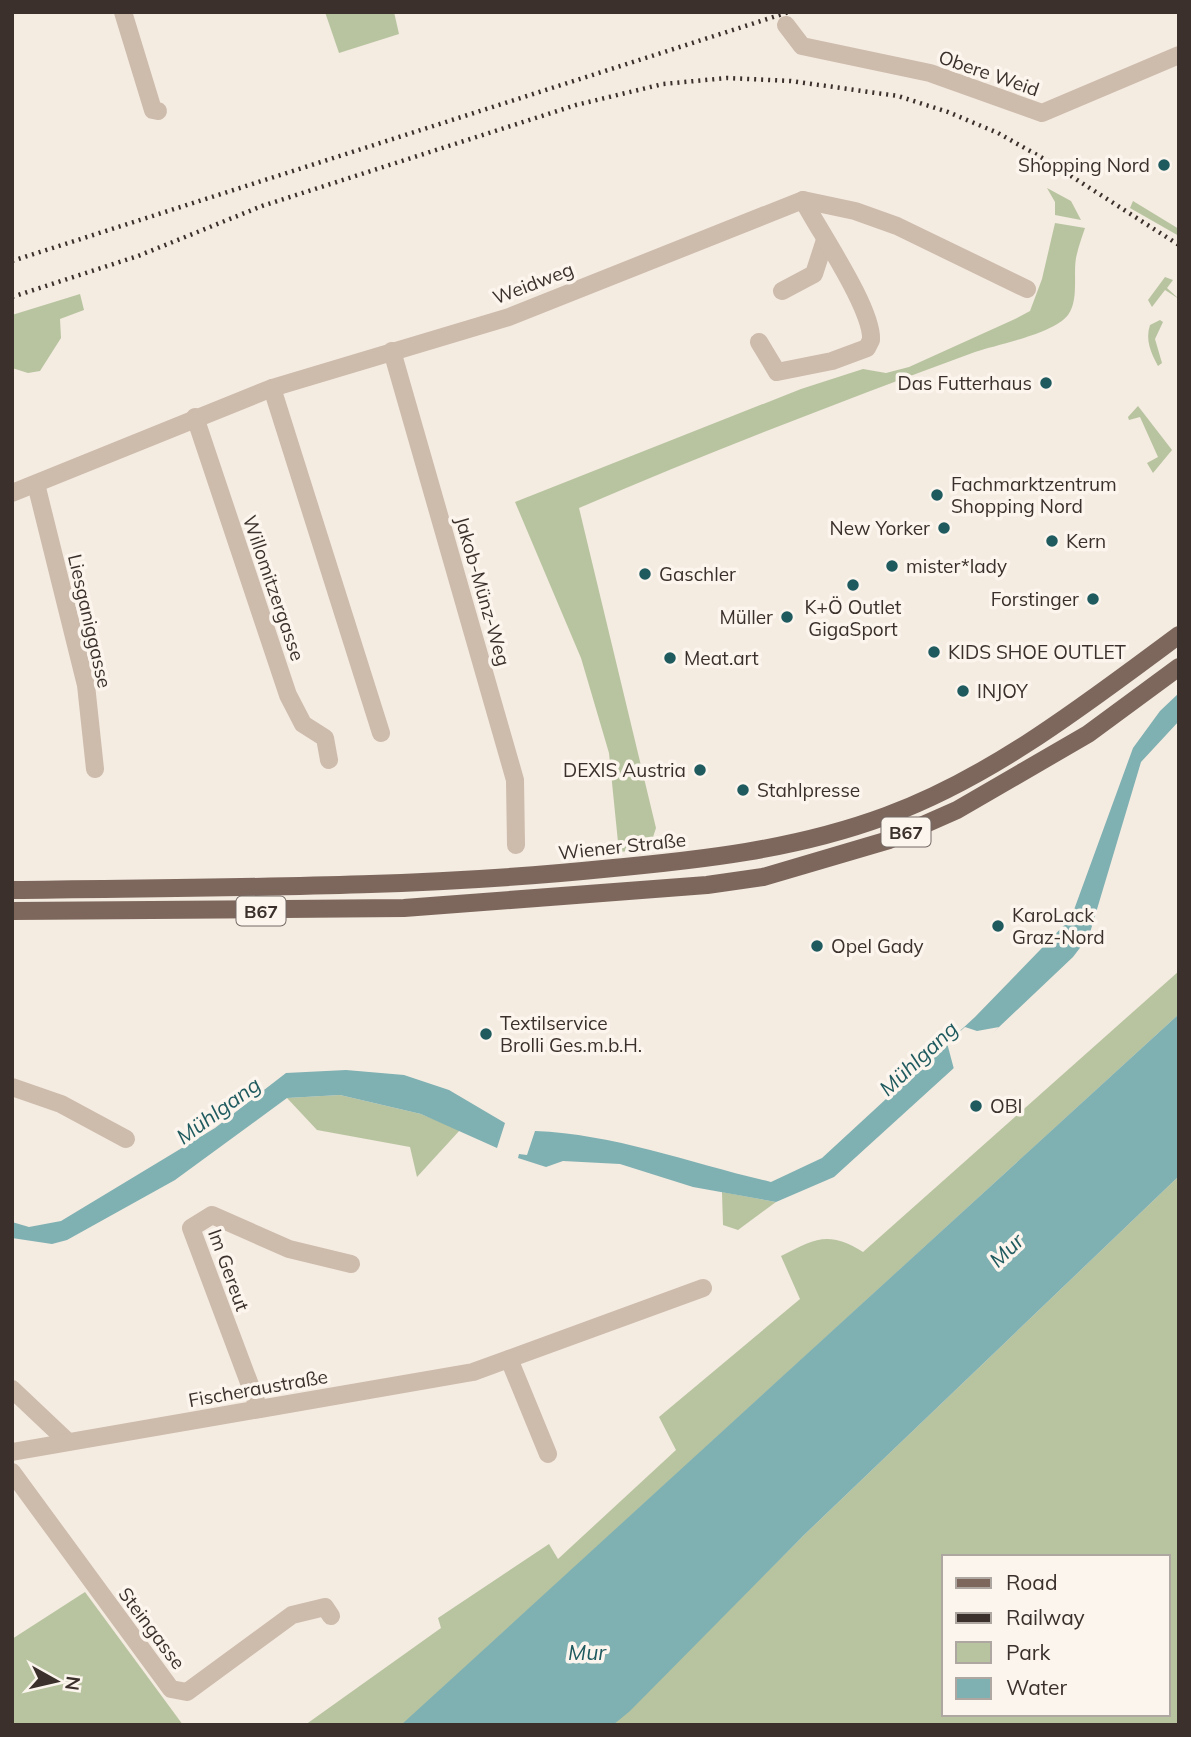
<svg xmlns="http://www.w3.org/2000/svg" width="1191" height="1737" viewBox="0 0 1191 1737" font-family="Mulish,sans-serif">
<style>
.green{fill:#b8c4a0;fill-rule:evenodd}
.water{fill:#7fb0b2}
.pier{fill:#f4ebe1}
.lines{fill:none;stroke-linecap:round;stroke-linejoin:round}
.minor{stroke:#cdbbac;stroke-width:18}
.major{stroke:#7d675c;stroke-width:18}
.rail{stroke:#3b302b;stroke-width:4.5;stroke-dasharray:2 5;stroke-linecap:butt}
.poi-dot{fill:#1f5a5e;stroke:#fbf5ee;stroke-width:2.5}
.labels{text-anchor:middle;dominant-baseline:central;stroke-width:7;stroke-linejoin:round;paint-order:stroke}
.shield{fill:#fbf5ee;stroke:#756b66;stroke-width:2}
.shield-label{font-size:18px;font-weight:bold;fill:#3b302b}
.street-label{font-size:19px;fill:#3b302b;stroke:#fbf5ee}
.poi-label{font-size:19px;fill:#3b302b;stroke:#fbf5ee;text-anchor:start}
.water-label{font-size:21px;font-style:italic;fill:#1f5a5e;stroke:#fbf5ee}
</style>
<rect width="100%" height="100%" fill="#f4ebe1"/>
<g class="green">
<polygon points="325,12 394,12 399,34 339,53"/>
<polygon points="1047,188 1071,201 1081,220 1055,215 1055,202"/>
<polygon points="1133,201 1179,229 1179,236 1130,208"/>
<path d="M 1055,223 L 1085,228 C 1082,237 1078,248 1076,258 C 1073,275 1079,300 1068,315 C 1053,334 999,344 975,352 C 842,401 709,452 579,508 L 656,828 L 649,849 L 619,852 L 609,753 L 581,658 L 515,502 L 801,389 L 863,369 L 886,373 L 909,367 L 1015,319 L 1030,311 L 1042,279 Z"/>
<polygon points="1165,277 1173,280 1167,288 1179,299 1165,290 1152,307 1148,300"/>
<polygon points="80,294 84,310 60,319 61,338 40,371 28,373 12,368 12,315"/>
<path d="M 1160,320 L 1163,322 L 1155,339 L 1162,363 L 1158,366 C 1151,353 1145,340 1150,325 Z"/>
<polygon points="1138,406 1172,450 1153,473 1147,463 1158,457 1140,417 1129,420 1128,417"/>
<path d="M 1179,971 L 1179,1014 L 403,1724 L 305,1725 L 441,1628 L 438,1618 L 549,1544 L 558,1559 L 676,1450 L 659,1417 L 800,1299 L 781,1256 C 815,1239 828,1230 863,1252 Z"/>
<polygon points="340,1095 421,1114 460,1130 417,1177 410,1147 317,1130 287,1098"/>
<path d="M 1179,1176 L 1179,1725 L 613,1725 L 803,1536 ZM 944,1557 L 1168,1557 L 1168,1714 L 944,1714 Z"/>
<polygon points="722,1192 776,1202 738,1230 723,1225"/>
<polygon points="85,1592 183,1725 12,1725 12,1639"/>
</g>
<g class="water">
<path d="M 1179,693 L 1179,721 L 1141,762 L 1089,936 L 1073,957 L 999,1027 L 834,1177 L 776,1202 L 693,1187 L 620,1164 L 563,1161 L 546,1167 L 518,1158 L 519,1154 L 527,1155 L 535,1131 C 615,1134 693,1164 771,1182 L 822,1158 L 975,1017 L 1071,918 L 1133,748 L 1160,711 Z"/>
<polygon points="1179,1014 1179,1176 803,1536 630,1711 613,1725 401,1725"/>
<polygon points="346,1070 404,1075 449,1090 505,1123 497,1148 421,1114 340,1095 287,1098 175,1180 67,1240 52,1244 12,1238 12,1222 29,1227 61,1221 215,1128 286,1073"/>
</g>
<polygon class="pier" points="965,1027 977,1031 999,1027 955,1073 947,1043"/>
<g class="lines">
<g class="minor">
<polyline points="123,12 153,110 158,111"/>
<polyline points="786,25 802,46 930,73 1042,113 1179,55"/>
<polyline points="782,291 814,274 825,240"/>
<path d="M 759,342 L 777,372 L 832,361 L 867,348 L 871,340 C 873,309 819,231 803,200"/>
<polyline points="392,351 515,780 516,845"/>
<polyline points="272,388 381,733"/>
<polyline points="195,417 288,695 303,724 325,738 329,760"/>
<polyline points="36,484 86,685 95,769"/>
<polyline points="12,493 272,388 509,317 803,200 855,211 897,226 1027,289"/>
<polyline points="12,1087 61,1104 126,1139"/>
<polyline points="509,1359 548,1454"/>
<polyline points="12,1389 67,1441"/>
<polyline points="259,1409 191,1228 212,1215 289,1249 351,1264"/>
<polyline points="12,1452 473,1372 703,1288"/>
<polyline points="12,1472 171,1689 187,1692 292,1615 325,1607 331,1616"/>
</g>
<g class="major">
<path d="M 12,890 C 209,887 407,889 603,869 C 700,860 794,850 886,816 C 994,776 1087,703 1179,635"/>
<polyline points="12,911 404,908 707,885 763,877 889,840 957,810 1088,734 1179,667"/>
</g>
<g class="rail">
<polyline points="12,261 789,12"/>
<polyline points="12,297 138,256 262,206 576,105 663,84 727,78 791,81 898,96 948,112 998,133 1046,160 1179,245"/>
</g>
</g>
<g class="poi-dot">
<circle cx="1164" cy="165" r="7"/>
<circle cx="1046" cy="383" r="7"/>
<circle cx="937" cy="495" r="7"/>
<circle cx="944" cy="528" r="7"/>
<circle cx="1052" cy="541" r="7"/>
<circle cx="892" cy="566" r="7"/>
<circle cx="645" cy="574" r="7"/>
<circle cx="853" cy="585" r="7"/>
<circle cx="1093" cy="599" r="7"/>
<circle cx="787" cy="617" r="7"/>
<circle cx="934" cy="652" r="7"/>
<circle cx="670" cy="658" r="7"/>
<circle cx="963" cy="691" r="7"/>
<circle cx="700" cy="770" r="7"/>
<circle cx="743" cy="790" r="7"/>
<circle cx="998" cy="926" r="7"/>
<circle cx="817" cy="946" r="7"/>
<circle cx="486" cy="1034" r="7"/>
<circle cx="976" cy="1106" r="7"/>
</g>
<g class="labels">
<g class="shield">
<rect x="881.5" y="817.5" width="49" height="29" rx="5"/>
<rect x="236.5" y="896.5" width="49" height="29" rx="5"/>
</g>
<g class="shield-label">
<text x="906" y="832">B67</text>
<text x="261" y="911">B67</text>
</g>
<g class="street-label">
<text transform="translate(989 73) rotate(19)">Obere Weid</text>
<text transform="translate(533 283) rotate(-21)">Weidweg</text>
<text transform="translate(274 588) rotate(71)">Willomitzergasse</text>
<text transform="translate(483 591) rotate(74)">Jakob-Münz-Weg</text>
<text transform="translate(90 621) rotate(77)">Liesganiggasse</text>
<text transform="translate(622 846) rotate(-6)">Wiener Straße</text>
<text transform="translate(229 1270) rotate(70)">Im Gereut</text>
<text transform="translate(258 1388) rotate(-10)">Fischeraustraße</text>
<text transform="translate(152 1628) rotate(53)">Steingasse</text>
</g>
<g class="poi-label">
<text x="1150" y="165" text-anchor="end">Shopping Nord</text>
<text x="1032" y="383" text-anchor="end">Das Futterhaus</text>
<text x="951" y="484">Fachmarktzentrum<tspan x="951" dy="22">Shopping Nord</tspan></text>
<text x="930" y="528" text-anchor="end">New Yorker</text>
<text x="1066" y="541">Kern</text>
<text x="906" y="566">mister*lady</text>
<text x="659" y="574">Gaschler</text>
<text x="1079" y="599" text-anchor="end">Forstinger</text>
<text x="853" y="607" text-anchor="middle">K+Ö Outlet<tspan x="853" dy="22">GigaSport</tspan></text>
<text x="773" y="617" text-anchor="end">Müller</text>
<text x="948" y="652">KIDS SHOE OUTLET</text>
<text x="684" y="658">Meat.art</text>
<text x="977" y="691">INJOY</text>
<text x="686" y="770" text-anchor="end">DEXIS Austria</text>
<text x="757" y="790">Stahlpresse</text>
<text x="1012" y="915">KaroLack<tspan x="1012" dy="22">Graz-Nord</tspan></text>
<text x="831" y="946">Opel Gady</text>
<text x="500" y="1023">Textilservice<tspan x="500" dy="22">Brolli Ges.m.b.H.</tspan></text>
<text x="990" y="1106">OBI</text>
</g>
<g class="water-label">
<text transform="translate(918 1058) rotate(-43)">Mühlgang</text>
<text transform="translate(218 1110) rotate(-36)">Mühlgang</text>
<text transform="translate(1006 1250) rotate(-44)">Mur</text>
<text x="587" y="1652">Mur</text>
</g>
</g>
<rect width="1191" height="1737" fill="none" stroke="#3b302b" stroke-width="28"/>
<rect x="942" y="1555" width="228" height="161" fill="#fbf5ee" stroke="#aea6a0" stroke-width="2"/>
<rect x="956" y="1578" width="35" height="10" fill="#7d675c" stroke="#aea6a0" stroke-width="2"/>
<text x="1006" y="1590" font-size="21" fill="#3b302b">Road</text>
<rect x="956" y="1613" width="35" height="10" fill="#3b302b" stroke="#aea6a0" stroke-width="2"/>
<text x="1006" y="1625" font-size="21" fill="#3b302b">Railway</text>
<rect x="956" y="1642" width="35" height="21" fill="#b8c4a0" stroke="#aea6a0" stroke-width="2"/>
<text x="1006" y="1660" font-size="21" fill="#3b302b">Park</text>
<rect x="956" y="1678" width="35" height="21" fill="#7fb0b2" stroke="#aea6a0" stroke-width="2"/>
<text x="1006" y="1695" font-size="21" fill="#3b302b">Water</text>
<g transform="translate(56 1681) rotate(98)" stroke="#fbf5ee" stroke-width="5" paint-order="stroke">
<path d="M0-5L12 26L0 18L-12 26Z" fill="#3b302b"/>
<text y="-10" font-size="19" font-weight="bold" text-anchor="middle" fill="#3b302b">N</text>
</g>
</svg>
